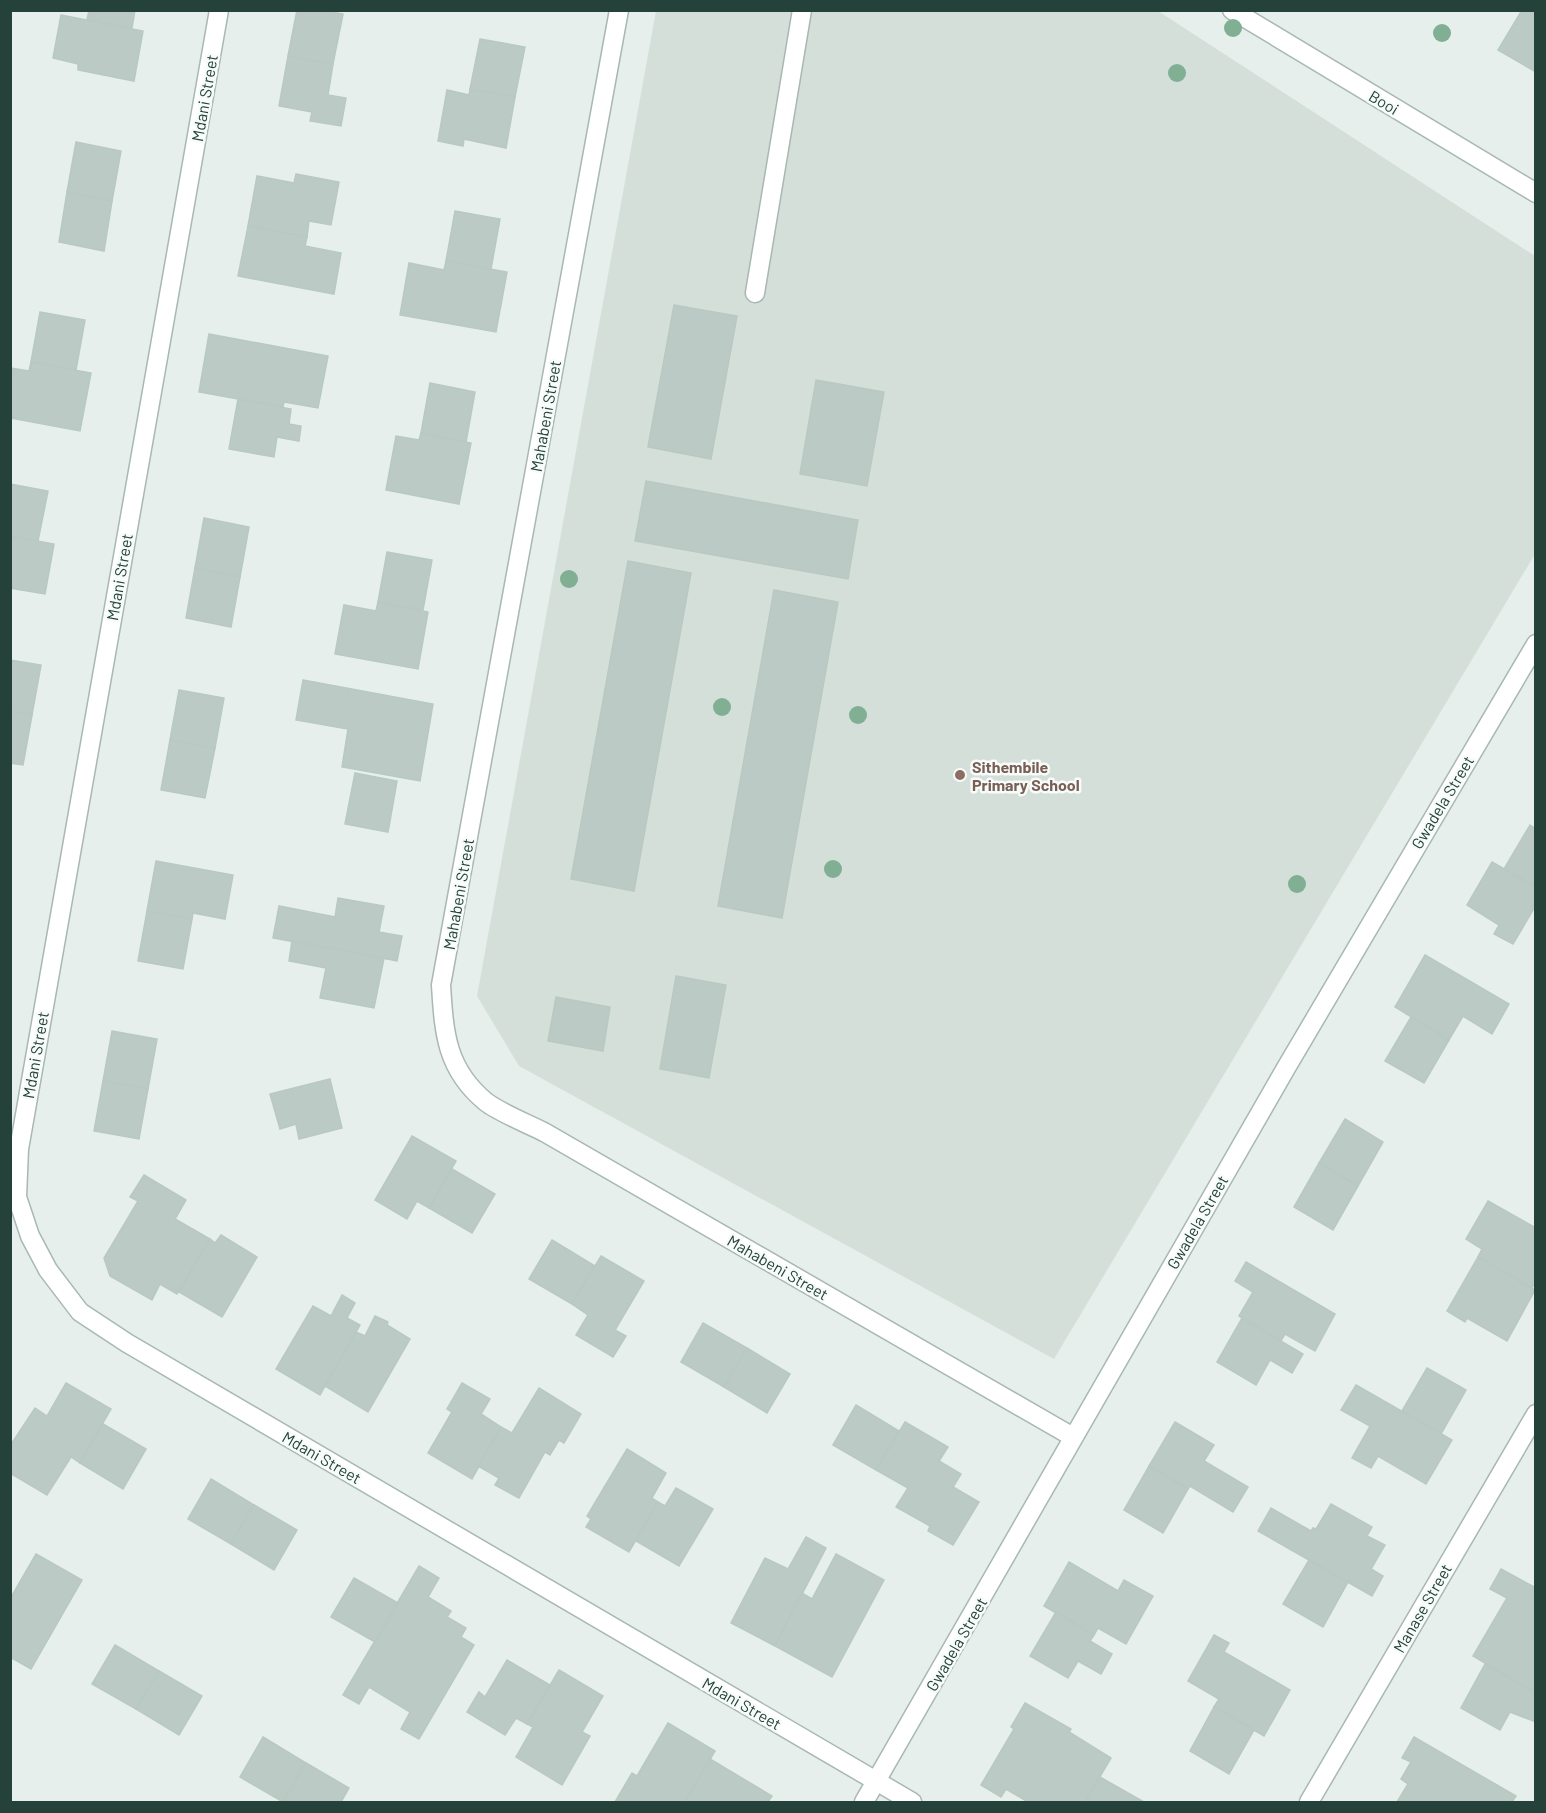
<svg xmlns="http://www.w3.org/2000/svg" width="1546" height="1813" viewBox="0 0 1546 1813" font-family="Barlow,sans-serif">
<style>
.built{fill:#d4dfda}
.building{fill:#bbcac4;stroke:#b8c9c2;stroke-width:1.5}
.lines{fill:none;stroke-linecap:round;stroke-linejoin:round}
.service-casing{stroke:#a8b8b2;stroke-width:21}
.minor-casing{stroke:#a8b8b2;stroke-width:21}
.service{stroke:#fff;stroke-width:18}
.minor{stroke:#fff;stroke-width:18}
.tree{fill:#80af93}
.education-dot{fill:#8d6e63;stroke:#f7fbf9;stroke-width:2}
.labels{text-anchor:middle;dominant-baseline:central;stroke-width:5;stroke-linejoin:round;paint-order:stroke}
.street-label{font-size:16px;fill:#24423a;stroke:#f7fbf9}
.education-label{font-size:16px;font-weight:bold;fill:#785e54;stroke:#f7fbf9;text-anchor:start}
</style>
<rect width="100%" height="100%" fill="#e6efeb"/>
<polygon class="built" points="656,11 1158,11 1535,256 1535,554 1054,1359 519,1066 477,996"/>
<g class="building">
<polygon points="89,10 135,10 132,28 87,20"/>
<polygon points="297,10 322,10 343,14 333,64 288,56"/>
<polygon points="1522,10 1536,10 1536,72 1498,50"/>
<polygon points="61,15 143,31 134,81 78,70 78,64 53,58"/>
<polygon points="480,39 525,47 515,97 470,89"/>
<polygon points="288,56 333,64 328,95 346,98 341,126 310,121 312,112 279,106"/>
<polygon points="470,89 515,97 506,148 464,139 463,146 438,141 447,90 469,95"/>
<polygon points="76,142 121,151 112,201 67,192"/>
<polygon points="296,174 339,182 331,225 309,221 307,237 248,226 257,176 294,183"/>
<polygon points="67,192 112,201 104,251 59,242"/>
<polygon points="455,211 500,219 491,269 446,261"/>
<polygon points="248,226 307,237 305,246 341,253 334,294 238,276"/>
<polygon points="446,261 507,272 496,332 400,315 409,263 444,270"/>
<polygon points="674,305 737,316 711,459 648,447"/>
<polygon points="40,312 85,320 76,370 31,362"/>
<polygon points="209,334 328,356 318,408 284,402 283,407 199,392"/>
<polygon points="31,362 91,373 80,431 10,418 10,368 29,371"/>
<polygon points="816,380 884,392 867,486 800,474"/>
<polygon points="430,383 475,392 466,442 421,433"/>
<polygon points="238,399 291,409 289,424 301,426 299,441 277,437 274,457 229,449"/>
<polygon points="421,433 471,443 459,504 386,490 396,436 419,440"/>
<polygon points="646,481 858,520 848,579 635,541"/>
<polygon points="10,484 48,491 38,541 10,536"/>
<polygon points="204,518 249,527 240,577 195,568"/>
<polygon points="10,536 54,544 45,594 10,588"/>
<polygon points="387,552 432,560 423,610 378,602"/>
<polygon points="628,561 691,573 634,891 571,879"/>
<polygon points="195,568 240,577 231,627 186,618"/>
<polygon points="774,590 838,602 782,918 718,906"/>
<polygon points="378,602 428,612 418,669 335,654 344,605 376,611"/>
<polygon points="10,660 41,665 32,715 10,711"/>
<polygon points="303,680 433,704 420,781 342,767 348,729 296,720"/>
<polygon points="179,690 224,698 215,748 170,740"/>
<polygon points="10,711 32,715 23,765 10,763"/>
<polygon points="170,740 215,748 205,798 161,790"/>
<polygon points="355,773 397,781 388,832 345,824"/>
<polygon points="1530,825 1536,829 1536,887 1504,869"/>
<polygon points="156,861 233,875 225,919 193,913 192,919 147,911"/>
<polygon points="1492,862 1536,887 1536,905 1513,944 1494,934 1499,925 1467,905"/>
<polygon points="338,898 384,906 379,932 402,936 397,961 273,938 279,906 335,917"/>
<polygon points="147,911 192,919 183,969 138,961"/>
<polygon points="292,941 384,958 374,1008 320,998 326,968 289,961"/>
<polygon points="1425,955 1509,1004 1492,1034 1463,1016 1449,1040 1395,1007"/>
<polygon points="676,976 726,985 709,1078 660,1069"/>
<polygon points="556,997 610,1007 603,1051 548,1041"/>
<polygon points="1411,1017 1449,1040 1424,1083 1385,1061"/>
<polygon points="112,1031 157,1039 148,1089 103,1081"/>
<polygon points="330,1079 342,1128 299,1139 296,1124 280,1129 270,1094"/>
<polygon points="103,1081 148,1089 139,1139 94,1131"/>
<polygon points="1345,1119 1383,1142 1358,1186 1319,1163"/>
<polygon points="412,1136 456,1161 429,1208 417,1201 407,1219 375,1200"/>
<polygon points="1319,1163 1358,1186 1333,1230 1294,1207"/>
<polygon points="452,1169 495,1194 472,1233 429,1208"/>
<polygon points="144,1175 186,1200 175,1219 210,1239 177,1294 160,1284 152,1300 110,1276 104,1258 138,1201 130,1197"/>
<polygon points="1488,1201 1536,1228 1536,1281 1532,1288 1478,1257 1482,1249 1466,1239"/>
<polygon points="221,1235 257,1257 222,1317 179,1292 210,1239 215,1243"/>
<polygon points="552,1240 595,1266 572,1304 529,1279"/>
<polygon points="601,1256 644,1281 615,1330 626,1336 613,1357 576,1335 588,1315 572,1304"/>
<polygon points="1478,1257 1535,1290 1507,1341 1467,1318 1465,1322 1447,1311"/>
<polygon points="1246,1262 1335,1314 1315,1351 1285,1334 1281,1341 1239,1316 1253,1292 1235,1281"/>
<polygon points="342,1295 355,1303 347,1318 360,1325 320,1395 276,1369 313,1306 331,1316"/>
<polygon points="375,1316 388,1322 387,1325 410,1339 368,1412 325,1386 356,1332 365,1336"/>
<polygon points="1242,1318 1303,1354 1292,1373 1270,1360 1256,1385 1217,1362"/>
<polygon points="703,1323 747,1348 724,1387 681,1362"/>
<polygon points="747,1348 790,1374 767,1413 724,1387"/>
<polygon points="1427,1368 1466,1390 1441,1434 1402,1411"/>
<polygon points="66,1383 111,1409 80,1463 71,1457 47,1495 10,1473 10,1446 35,1408 47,1416"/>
<polygon points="462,1383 490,1399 481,1414 501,1427 472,1479 428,1453 452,1412 447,1409"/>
<polygon points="1356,1385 1452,1440 1426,1484 1378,1456 1371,1468 1352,1458 1370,1426 1341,1410"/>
<polygon points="539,1388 581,1414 564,1443 559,1440 550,1455 545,1452 519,1498 495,1485 499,1478 478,1466 501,1427 512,1433"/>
<polygon points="856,1405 899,1431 876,1470 833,1445"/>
<polygon points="905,1422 948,1447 939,1461 961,1474 953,1487 979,1502 953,1545 928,1531 930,1526 896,1507 908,1488 876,1470"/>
<polygon points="1175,1422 1214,1445 1204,1461 1248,1487 1233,1512 1190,1486 1188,1489 1149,1466"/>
<polygon points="103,1424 146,1449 123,1489 80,1463"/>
<polygon points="627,1449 666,1473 652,1498 658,1502 629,1552 586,1527 591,1519 587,1516"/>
<polygon points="1149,1466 1188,1489 1163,1533 1124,1510"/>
<polygon points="211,1479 254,1505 231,1544 188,1519"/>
<polygon points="676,1488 713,1509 679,1566 636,1541 658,1502 665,1506"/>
<polygon points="1331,1504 1372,1527 1367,1536 1385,1545 1371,1569 1383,1576 1372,1596 1258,1531 1271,1508 1311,1531 1313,1528 1316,1529"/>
<polygon points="254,1505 297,1530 274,1570 231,1544"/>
<polygon points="806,1537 826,1548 775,1646 731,1623 765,1558 788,1569"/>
<polygon points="36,1554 82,1580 31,1669 10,1657 10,1599"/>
<polygon points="836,1554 884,1580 832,1677 775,1646 802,1593 812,1599"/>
<polygon points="1309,1560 1348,1582 1323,1627 1283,1604"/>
<polygon points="1069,1562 1118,1591 1124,1580 1153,1596 1126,1644 1098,1628 1094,1635 1044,1606"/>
<polygon points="419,1566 439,1578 428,1597 451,1611 447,1617 466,1628 461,1637 474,1645 419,1739 401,1729 410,1712 369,1687 359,1704 343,1695"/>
<polygon points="1501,1569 1536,1588 1536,1693 1473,1656 1507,1598 1490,1589"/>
<polygon points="354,1578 398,1603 375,1642 331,1617"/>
<polygon points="1056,1612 1094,1635 1090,1641 1112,1654 1101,1674 1078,1661 1068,1678 1030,1656"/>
<polygon points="1214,1635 1229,1643 1224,1652 1290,1690 1264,1736 1214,1707 1219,1699 1188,1681"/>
<polygon points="115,1645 159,1671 136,1709 92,1684"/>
<polygon points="507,1660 550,1685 527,1724 516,1718 505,1735 467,1712 479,1692 485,1697"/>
<polygon points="1485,1664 1536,1693 1536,1722 1510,1712 1500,1730 1461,1708"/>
<polygon points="559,1670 603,1696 582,1732 590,1736 562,1785 516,1757 533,1727 527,1724"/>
<polygon points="159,1671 202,1696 179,1735 136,1709"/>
<polygon points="1025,1703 1071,1729 1069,1732 1111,1758 1085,1802 1028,1802 1006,1789 1001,1797 981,1785 1014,1729 1011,1727"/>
<polygon points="1214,1707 1254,1730 1229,1774 1190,1751"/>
<polygon points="668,1723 715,1751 685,1802 615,1802 632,1773 637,1776"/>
<polygon points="263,1737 306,1763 283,1802 240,1777"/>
<polygon points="1414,1737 1516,1796 1512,1802 1397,1802 1408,1784 1401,1779 1411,1762 1402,1758"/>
<polygon points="710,1759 772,1796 768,1802 685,1802"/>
<polygon points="306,1763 349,1788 341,1802 283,1802"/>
<polygon points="1100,1777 1144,1802 1085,1802"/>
</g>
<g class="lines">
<g class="service-casing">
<polyline id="service" points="755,293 802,10"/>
</g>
<g class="minor-casing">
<g id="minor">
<polyline points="219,10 19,1149 17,1197 30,1236 48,1270 80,1312 127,1343 912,1802"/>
<path d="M 619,10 L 441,985 C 444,1033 446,1069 486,1102 C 499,1112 528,1124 544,1132 L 1073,1437"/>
<polyline points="1232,10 1536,193"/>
<polyline points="864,1802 1286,1068 1536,644"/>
<polyline points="1309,1802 1536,1414"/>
</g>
</g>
<use href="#service" class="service"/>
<use href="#minor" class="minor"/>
</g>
<g class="tree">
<circle cx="1233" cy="28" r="9"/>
<circle cx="1442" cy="33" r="9"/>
<circle cx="1177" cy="73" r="9"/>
<circle cx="569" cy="579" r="9"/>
<circle cx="722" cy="707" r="9"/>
<circle cx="858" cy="715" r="9"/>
<circle cx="833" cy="869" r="9"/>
<circle cx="1297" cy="884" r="9"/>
</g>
<circle class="education-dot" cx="960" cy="775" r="6"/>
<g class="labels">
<g class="street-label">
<text transform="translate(204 98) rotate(-80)">Mdani Street</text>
<text transform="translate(1384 102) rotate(31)">Booi</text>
<text transform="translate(545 416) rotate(-80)">Mahabeni Street</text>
<text transform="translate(119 577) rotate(-80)">Mdani Street</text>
<text transform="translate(1442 802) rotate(-59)">Gwadela Street</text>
<text transform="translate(458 894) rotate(-80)">Mahabeni Street</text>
<text transform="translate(35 1055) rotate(-80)">Mdani Street</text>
<text transform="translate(1197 1222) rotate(-60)">Gwadela Street</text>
<text transform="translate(778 1267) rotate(30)">Mahabeni Street</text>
<text transform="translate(322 1457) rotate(30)">Mdani Street</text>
<text transform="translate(1422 1608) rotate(-60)">Manase Street</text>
<text transform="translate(956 1644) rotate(-60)">Gwadela Street</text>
<text transform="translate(742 1703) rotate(30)">Mdani Street</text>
</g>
<g class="education-label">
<text x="972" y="766">Sithembile<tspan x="972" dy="18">Primary School</tspan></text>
</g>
</g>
<rect width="1546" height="1813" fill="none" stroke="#24423a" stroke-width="24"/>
</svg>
